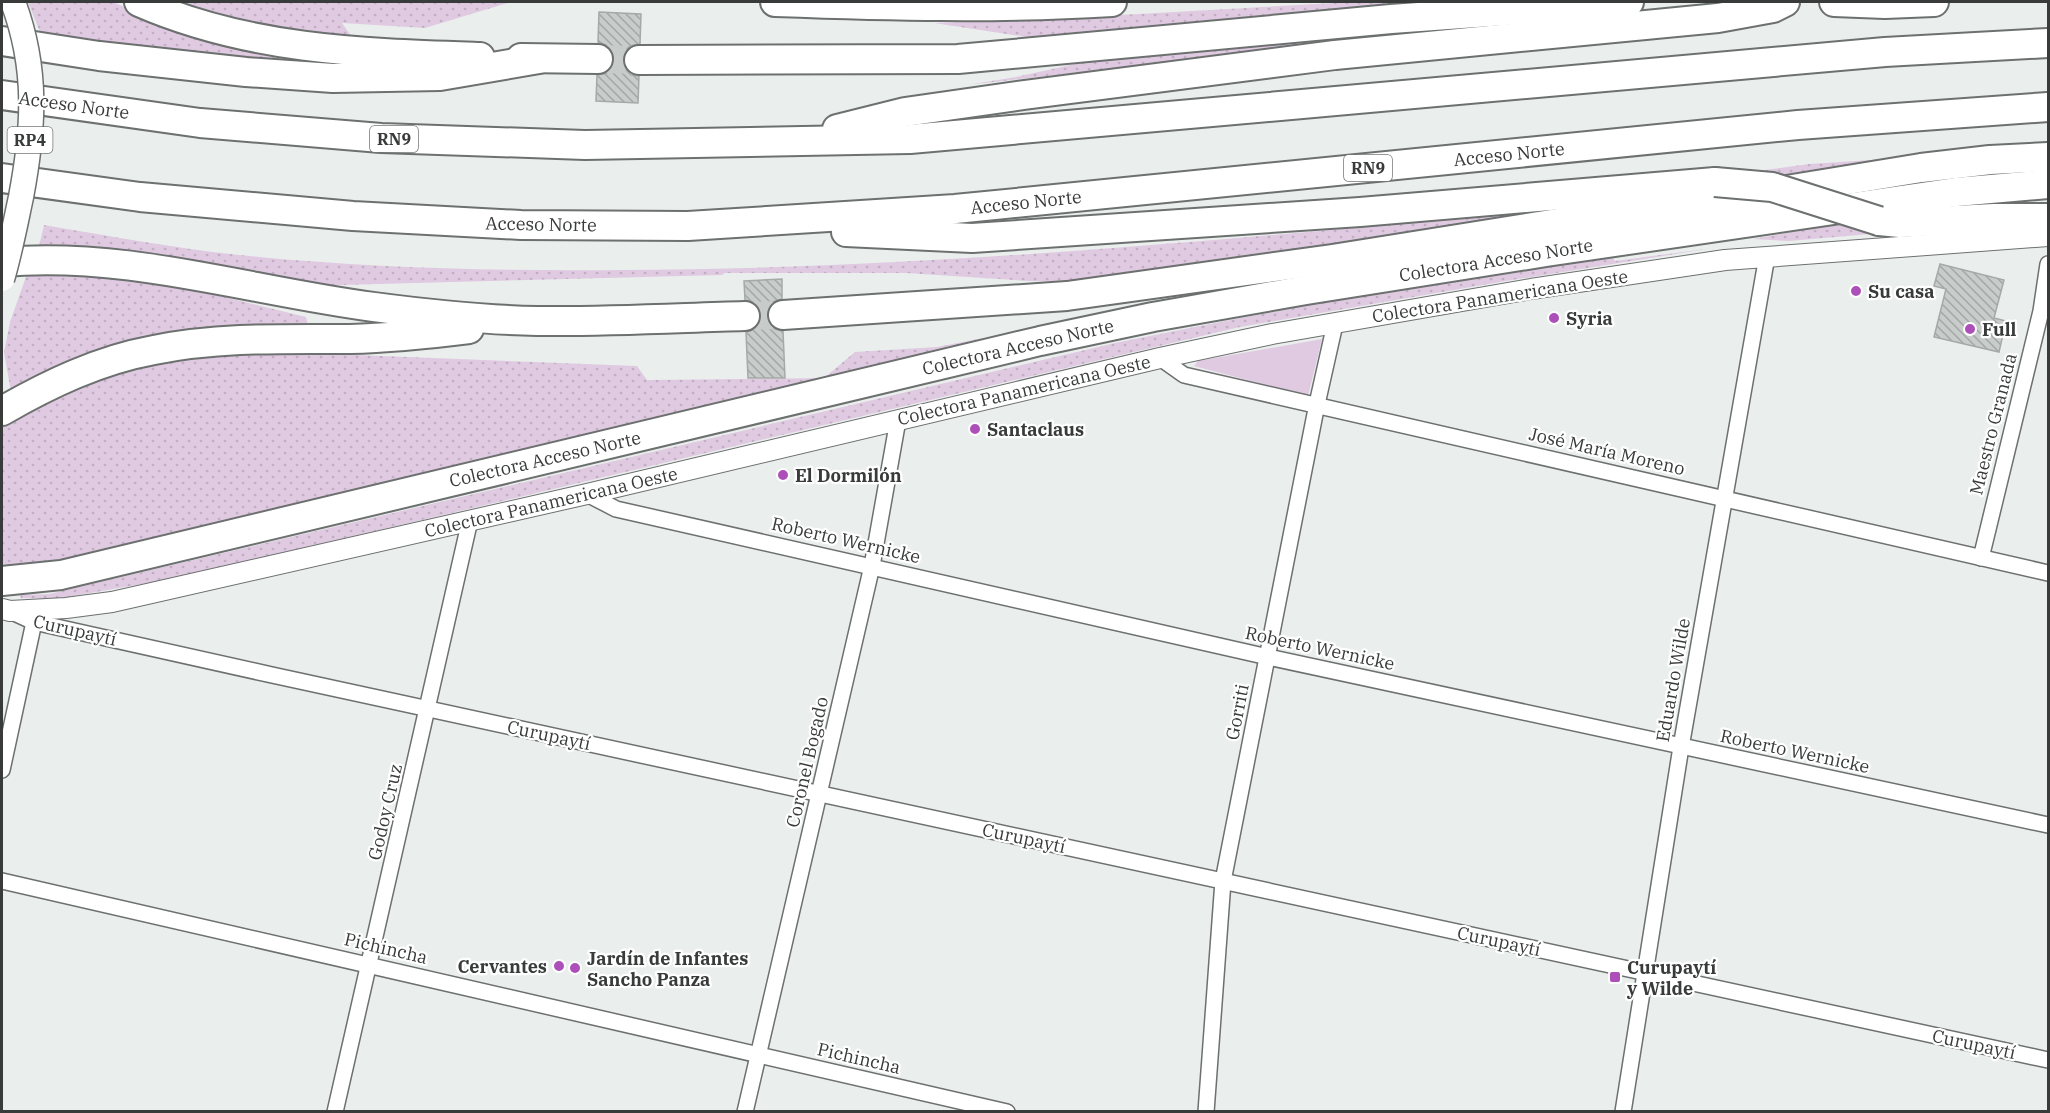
<svg xmlns="http://www.w3.org/2000/svg" width="2050" height="1113" viewBox="0 0 2050 1113" font-family="'IBM Plex Serif',serif">
<style>
.grass{fill:url(#grass-dots)}
.green{fill:#e0cae2}
.building{fill:url(#building-back-hatch);stroke:#a5a9a7;stroke-width:1.5}
.lines{fill:none;stroke-linecap:round;stroke-linejoin:round}
.motorway-tunnel{stroke:#c7cbc9;stroke-width:28;stroke-dasharray:28 14;stroke-linecap:butt}
.minor-casing{stroke:#6c706f;stroke-width:18}
.tertiary-casing{stroke:#6c706f;stroke-width:22}
.motorway-casing{stroke:#6c706f;stroke-width:32}
.minor{stroke:#fff;stroke-width:15}
.tertiary{stroke:#fff;stroke-width:20}
.motorway{stroke:#fff;stroke-width:28}
.primary-bridge-casing{stroke:#6c706f;stroke-width:27;stroke-linecap:butt}
.motorway-bridge-casing{stroke:#6c706f;stroke-width:32;stroke-linecap:butt}
.primary-bridge{stroke:#fff;stroke-width:24}
.motorway-bridge{stroke:#fff;stroke-width:28}
.poi-dot{fill:#ad4fb9;stroke:#fff;stroke-width:2}
.labels{text-anchor:middle;dominant-baseline:central;stroke-width:4.5;stroke-linejoin:round;paint-order:stroke}
.shield{fill:#fff;stroke:#747675;stroke-width:1.5}
.shield-label{font-size:16px;font-weight:bold;fill:#393b3a}
.street-label{font-size:18px;fill:#393b3a;stroke:#fff}
.poi-label{font-size:18px;font-weight:bold;fill:#393b3a;stroke:#fff;text-anchor:start}
</style>
<defs>
<pattern id="grass-dots" width="8" height="8" patternUnits="userSpaceOnUse" patternTransform="scale(1.5)"><rect width="8" height="8" fill="#e0cae2"/><path d="M2 2h.1M6 6h.1" fill="none" stroke="#c1aec3" stroke-width="1.8" stroke-linecap="round"/></pattern>
<pattern id="building-back-hatch" width="6" height="6" patternUnits="userSpaceOnUse" patternTransform="scale(1.5)"><rect width="6" height="6" fill="#c8cdcb"/><path d="M-1 5l2 2M0 0l6 6M5-1l2 2" fill="none" stroke="#a3a8a6"/></pattern>
</defs>
<rect width="100%" height="100%" fill="#eaefed"/>
<g class="grass">
<polygon points="28,2 113,2 183,33 246,50 313,62 351,64 352,71 44,42"/>
<polygon points="164,2 511,2 425,28 342,23 352,37 315,42"/>
<polygon points="1352,2 1528,2 1085,41 1027,37 934,23 1139,14"/>
<polygon points="1709,7 1170,62 967,85 1016,77 1093,60 1570,13"/>
<polygon points="2041,149 1792,183 1743,173 1809,164"/>
<path d="M 1551,210 L 1551,217 L 1072,282 L 1029,281 L 906,273 L 725,273 L 722,275 L 303,286 L 128,253 L 39,246 L 44,225 C 109,236 174,248 239,255 C 365,268 493,271 619,270 C 931,269 1241,238 1551,210 Z"/>
<polygon points="1848,222 1882,233 1789,241 1753,239"/>
<path d="M 1713,248 L 1506,281 L 1240,327 L 176,578 L 56,599 L 21,598 L 20,595 L 49,594 L 1115,343 C 1280,309 1446,279 1612,256 L 1615,261 Z"/>
<polygon points="28,271 85,274 191,289 306,317 309,329 286,329 12,398 4,352 10,322"/>
<polygon points="983,338 904,361 824,378 65,562 2,569 2,425 78,387 121,371 177,358 254,351 637,366 647,380 824,378 855,352 937,347"/>
</g>
<polygon class="green" points="1322,339 1308,396 1194,366 1198,361"/>
<g class="building">
<polygon points="599,12 641,14 640,44 630,46 625,51 623,59 625,69 631,75 639,76 638,103 596,101 597,75 607,73 612,67 614,60 612,50 606,45 598,42"/>
<polygon points="1940,264 2004,280 1994,318 2006,321 1999,352 1934,337 1946,289 1934,286"/>
<polygon points="782,279 782,299 773,302 769,307 767,316 770,325 775,329 783,331 785,378 748,378 746,332 753,330 759,324 761,315 759,308 753,302 745,300 744,281"/>
</g>
<g class="lines">
<g class="motorway-tunnel">
<polyline points="598,59 639,60"/>
<polyline points="745,316 783,315"/>
</g>
<g class="minor-casing">
<g id="minor">
<polyline points="1160,358 1184,375 2048,573"/>
<polyline points="587,494 616,509 1268,657 2048,825"/>
<polyline points="1981,558 2041,311 2048,264"/>
<polyline points="10,611 34,622 272,675 2048,1060"/>
<polyline points="2,770 34,622"/>
<polyline points="2,881 1007,1112"/>
<polyline points="335,1112 470,520"/>
<polyline points="745,1112 872,566 898,420"/>
<polyline points="1206,1112 1223,881 1317,404 1335,324"/>
<polyline points="1623,1112 1681,747 1767,256"/>
</g>
</g>
<g class="tertiary-casing">
<polyline id="tertiary" points="2,609 10,611 66,608 112,602 587,494 1160,358 1272,334 1531,289 1725,260 2048,236"/>
</g>
<g class="motorway-casing">
<g id="motorway">
<path d="M 139,2 C 249,50 362,53 480,57"/>
<path d="M 775,2 C 887,6 999,9 1112,2"/>
<polyline points="1834,2 1885,4 1934,2"/>
<polyline points="2,41 99,56 246,72 333,78 440,76 539,59"/>
<polyline points="521,58 598,59"/>
<polyline points="639,60 958,59 1391,19 1629,2"/>
<polyline points="2,95 200,123 381,138 585,145 910,139 1885,52 2048,43"/>
<polyline points="837,129 905,112 1024,95 1335,55 1718,18 1773,8 1785,2"/>
<polyline points="2,178 140,197 353,216 521,225 688,226 955,209 1798,125 2048,107"/>
<polyline points="1879,221 1900,223 1994,218 2048,218"/>
<polyline points="846,232 972,238 1360,212 1715,182"/>
<path d="M 2,262 C 128,251 250,291 374,307 C 427,314 483,320 537,321 C 606,322 676,318 745,316"/>
<polyline points="783,315 1067,296 1332,259 1558,223 1701,204 1921,168 1990,160 2048,157"/>
<path d="M 2,411 C 49,384 99,360 154,350 C 219,337 284,339 350,339 C 390,338 429,334 469,329"/>
<polyline points="2,581 61,575 1040,341 1153,317 1306,290 1546,252 1956,192 2048,184"/>
</g>
</g>
<use href="#minor" class="minor"/>
<use href="#tertiary" class="tertiary"/>
<use href="#motorway" class="motorway"/>
<g class="primary-bridge-casing">
<path id="primary-bridge" d="M 2,279 C 10,252 15,225 21,197 C 34,128 38,69 13,2"/>
</g>
<g class="motorway-bridge-casing">
<polyline id="motorway-bridge" points="1715,182 1772,187 1879,221"/>
</g>
<use href="#primary-bridge" class="primary-bridge"/>
<use href="#motorway-bridge" class="motorway-bridge"/>
</g>
<g class="poi-dot">
<circle cx="1856" cy="291" r="6"/>
<circle cx="1554" cy="318" r="6"/>
<circle cx="1970" cy="329" r="6"/>
<circle cx="975" cy="429" r="6"/>
<circle cx="783" cy="475" r="6"/>
<circle cx="559" cy="966" r="6"/>
<circle cx="575" cy="968" r="6"/>
<rect x="1609" y="971" width="12" height="12" rx="3"/>
</g>
<g class="labels">
<g class="shield">
<rect x="370" y="126" width="48" height="26" rx="4.5"/>
<rect x="7.5" y="127" width="45" height="26" rx="4.5"/>
<rect x="1344" y="155" width="48" height="26" rx="4.5"/>
</g>
<g class="shield-label">
<text x="394" y="139">RN9</text>
<text x="30" y="140">RP4</text>
<text x="1368" y="168">RN9</text>
</g>
<g class="street-label">
<text transform="translate(74 105) rotate(8)">Acceso Norte</text>
<text transform="translate(1509 154) rotate(-6)">Acceso Norte</text>
<text transform="translate(1026 202) rotate(-6)">Acceso Norte</text>
<text transform="translate(541 224) rotate(1)">Acceso Norte</text>
<text transform="translate(1496 260) rotate(-9)">Colectora Acceso Norte</text>
<text transform="translate(1500 296) rotate(-9)">Colectora Panamericana Oeste</text>
<text transform="translate(1018 347) rotate(-13)">Colectora Acceso Norte</text>
<text transform="translate(1024 390) rotate(-13)">Colectora Panamericana Oeste</text>
<text transform="translate(1993 424) rotate(-76)">Maestro Granada</text>
<text transform="translate(1607 451) rotate(13)">José María Moreno</text>
<text transform="translate(545 459) rotate(-13)">Colectora Acceso Norte</text>
<text transform="translate(551 502) rotate(-13)">Colectora Panamericana Oeste</text>
<text transform="translate(846 540) rotate(13)">Roberto Wernicke</text>
<text transform="translate(75 630) rotate(13)">Curupaytí</text>
<text transform="translate(1320 648) rotate(12)">Roberto Wernicke</text>
<text transform="translate(1673 680) rotate(-80)">Eduardo Wilde</text>
<text transform="translate(1237 712) rotate(-79)">Gorriti</text>
<text transform="translate(549 735) rotate(12)">Curupaytí</text>
<text transform="translate(1795 751) rotate(12)">Roberto Wernicke</text>
<text transform="translate(807 762) rotate(-77)">Coronel Bogado</text>
<text transform="translate(385 812) rotate(-77)">Godoy Cruz</text>
<text transform="translate(1024 838) rotate(12)">Curupaytí</text>
<text transform="translate(1499 941) rotate(12)">Curupaytí</text>
<text transform="translate(386 948) rotate(13)">Pichincha</text>
<text transform="translate(1974 1044) rotate(12)">Curupaytí</text>
<text transform="translate(859 1058) rotate(13)">Pichincha</text>
</g>
<g class="poi-label">
<text x="1868" y="291">Su casa</text>
<text x="1566" y="318">Syria</text>
<text x="1982" y="329">Full</text>
<text x="987" y="429">Santaclaus</text>
<text x="795" y="475">El Dormilón</text>
<text x="587" y="958">Jardín de Infantes<tspan x="587" dy="21">Sancho Panza</tspan></text>
<text x="547" y="966" text-anchor="end">Cervantes</text>
<text x="1627" y="967">Curupaytí<tspan x="1627" dy="21">y Wilde</tspan></text>
</g>
</g>
<rect width="2050" height="1113" fill="none" stroke="#393b3a" stroke-width="6"/>
</svg>
